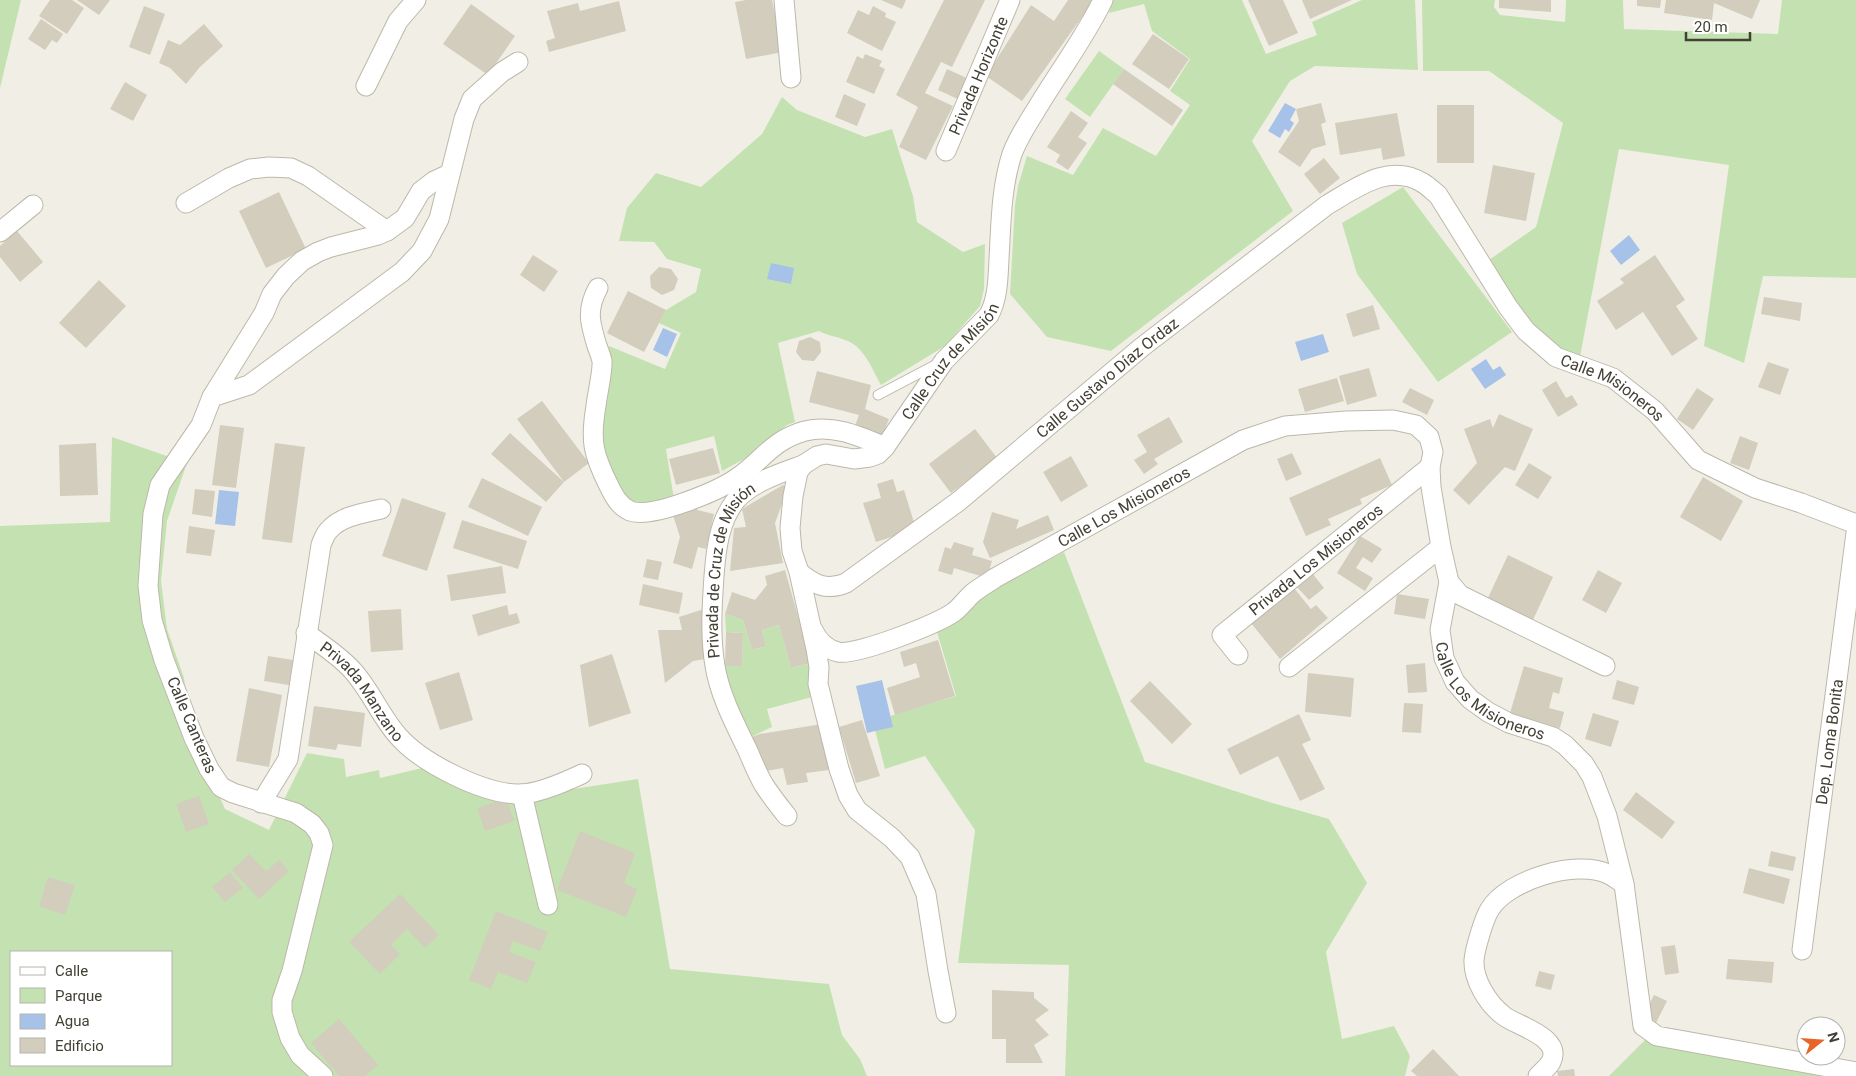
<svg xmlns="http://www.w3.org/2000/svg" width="1856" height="1076" viewBox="0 0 1856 1076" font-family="Roboto,sans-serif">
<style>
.green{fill:#c4e2b1;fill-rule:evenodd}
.water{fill:#a6c2e9}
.building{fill:#d2cdbc}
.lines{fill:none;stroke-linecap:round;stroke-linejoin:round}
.service-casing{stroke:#bcb8a9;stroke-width:11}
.minor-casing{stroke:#bcb8a9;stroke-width:21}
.service{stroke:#fff;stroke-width:9}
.minor{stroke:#fff;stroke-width:19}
.labels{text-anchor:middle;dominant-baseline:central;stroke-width:4;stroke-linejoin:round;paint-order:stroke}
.street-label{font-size:16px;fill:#434035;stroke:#fff}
</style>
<rect width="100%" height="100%" fill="#f1efe5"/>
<g class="green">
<polygon points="0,0 21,0 0,88"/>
<polygon points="1113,0 1242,0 1266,54 1317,35 1312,22 1362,0 1415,0 1418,70 1315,66 1290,81 1252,141 1293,211 1111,351 1047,337 1010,294 1015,205 1018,186 1027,156 1073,175 1103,128 1156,156 1190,105 1170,91 1190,59 1152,31 1144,4 1109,13"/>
<path d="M 1422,0 L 1495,0 L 1494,7 L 1500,15 L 1565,22 L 1566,0 L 1623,0 L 1624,29 L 1778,34 L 1782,0 L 1856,0 L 1856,278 L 1763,276 L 1744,363 L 1704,346 L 1729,165 L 1619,149 L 1580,357 C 1574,355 1567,354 1562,351 C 1527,330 1508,294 1489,260 L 1536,227 L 1563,123 L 1489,71 L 1423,71 Z"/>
<polygon points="1099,51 1124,69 1090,117 1065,99"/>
<path d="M 782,97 L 797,110 L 865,137 L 892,129 L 913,196 L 917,222 L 963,252 L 985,244 L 984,289 L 980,306 L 945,346 L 881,385 C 872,369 864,346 845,340 C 836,336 828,336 819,331 L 778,343 L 795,422 L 787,425 L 744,459 L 722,471 L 714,436 L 666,449 L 674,499 L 646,508 L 627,505 L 601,461 L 600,408 L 609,346 L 665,369 L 681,333 L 659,323 L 666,310 L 696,292 L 701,269 L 667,259 L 654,242 L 619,241 L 627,208 L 656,173 L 701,187 L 762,134 Z"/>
<polygon points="1403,187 1512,332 1438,382 1357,274 1342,223"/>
<path d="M 112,437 L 187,463 L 167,521 L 161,581 L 167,629 L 184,678 L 191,732 L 225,809 L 269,830 L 307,753 L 344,759 L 346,777 L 379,770 L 380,778 L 422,768 L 515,798 L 638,779 L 670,969 L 829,984 L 842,1035 L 860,1059 L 867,1076 L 0,1076 L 0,526 L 110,522 ZM 11,952 L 171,952 L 171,1065 L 11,1065 Z"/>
<path d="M 1064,552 L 1145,762 L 1266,801 L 1329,819 L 1367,883 L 1326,952 L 1342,1039 L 1394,1026 L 1410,1056 L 1405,1076 L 1065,1076 L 1069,965 L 958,963 L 975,830 L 925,756 L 885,769 L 875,730 L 890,716 L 956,696 L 937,632 C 961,621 972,605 992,591 C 1015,576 1041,565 1064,552 Z"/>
<polygon points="725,614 743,620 752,650 766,646 762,630 779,625 791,668 811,663 812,697 767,709 772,727 749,738 729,687 725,666 742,666 743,633 726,632"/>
<polygon points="1648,1037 1823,1074 1823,1076 1609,1076"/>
</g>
<g class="water">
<polygon points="1285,103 1296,109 1290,120 1294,123 1289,132 1285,129 1280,138 1268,131"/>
<polygon points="1629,235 1640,250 1621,265 1610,251"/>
<polygon points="771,263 794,268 791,284 767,279"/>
<polygon points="663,328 677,334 667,357 653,350"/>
<polygon points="1323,334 1329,352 1301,361 1295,342"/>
<polygon points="1486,359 1493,370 1500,366 1506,375 1485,389 1471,369"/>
<polygon points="219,490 239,492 235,526 215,524"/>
<polygon points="882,680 893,727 867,733 856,686"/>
</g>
<g class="building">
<polygon points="50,0 72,0 84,8 67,34 39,16"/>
<polygon points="77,0 110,0 99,15"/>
<polygon points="746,0 772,0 783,52 746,59 735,2"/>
<polygon points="881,0 906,0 902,9"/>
<polygon points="944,0 985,0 952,67 941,62 925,93 953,106 926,160 899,147 918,107 896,95"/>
<polygon points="1068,0 1094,0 1022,101 986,76 1031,5 1054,21"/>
<polygon points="1248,0 1283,0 1298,33 1269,46"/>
<polygon points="1302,0 1352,0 1310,19"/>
<polygon points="1499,0 1551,0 1551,12 1499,8"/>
<polygon points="1637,0 1661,0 1660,8 1637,6"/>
<polygon points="1666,0 1760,0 1752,19 1714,3 1712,20 1664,13"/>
<polygon points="619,1 626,31 549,52 546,41 555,38 547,11 578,3 580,11"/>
<polygon points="471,4 515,36 488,75 443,44"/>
<polygon points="144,6 165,14 150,55 129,47"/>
<polygon points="873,6 886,13 885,17 896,22 882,51 847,33 858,10 869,15"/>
<polygon points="41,19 63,34 57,43 52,40 45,50 28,39"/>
<polygon points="204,24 223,46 200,67 186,84 170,68 159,63 168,40 180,45"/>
<polygon points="1153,34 1189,59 1169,89 1132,64"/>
<polygon points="865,54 882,61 879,66 885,69 874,94 846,82 857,56 863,59"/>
<polygon points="947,69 971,80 962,101 938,90"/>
<polygon points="1124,69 1183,110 1172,126 1113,84"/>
<polygon points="125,82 147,95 133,121 110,109"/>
<polygon points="844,94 866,104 857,126 835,117"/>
<polygon points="1321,103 1326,122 1321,124 1326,145 1312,149 1300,167 1278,152 1299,121 1296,109"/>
<rect x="1437" y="105" width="37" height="58"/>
<polygon points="1071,111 1088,123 1078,137 1087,143 1068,170 1056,162 1060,155 1047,147"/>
<polygon points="1397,113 1405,156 1383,160 1381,148 1340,155 1335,123"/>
<polygon points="1324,158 1340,178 1320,194 1304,174"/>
<polygon points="1493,165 1535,173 1526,221 1484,213"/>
<polygon points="279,192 306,249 266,268 239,211"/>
<polygon points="17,231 43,262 20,282 0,257 0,246"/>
<polygon points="533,255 558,271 544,292 520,275"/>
<polygon points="1655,255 1685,300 1676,306 1698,339 1672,356 1643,312 1616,330 1597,301 1624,283 1620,279"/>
<polygon points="659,267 671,269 678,279 674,290 662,295 651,288 650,276"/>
<polygon points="99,280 126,306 86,348 59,323"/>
<polygon points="628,291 666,310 644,352 607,333"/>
<polygon points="1764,297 1802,303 1800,321 1761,314"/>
<polygon points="1373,305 1380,329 1353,337 1346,314"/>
<polygon points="810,337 820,342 821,352 814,361 802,360 796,352 799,341"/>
<polygon points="1768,362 1789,369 1780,395 1758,387"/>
<polygon points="1369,368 1377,396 1347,405 1339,376"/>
<polygon points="817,371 871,385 865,409 889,419 882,436 855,426 859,415 809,402"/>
<polygon points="1337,378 1344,401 1305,412 1298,389"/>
<polygon points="1556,381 1566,398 1572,395 1578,405 1558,417 1542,390"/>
<polygon points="1410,388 1434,400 1427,415 1402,402"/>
<polygon points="1697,388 1714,399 1693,430 1677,419"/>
<polygon points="542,401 589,463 564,482 546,502 491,454 510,433 564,482 517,419"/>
<polygon points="1499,414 1533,429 1515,471 1505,467 1469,505 1453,490 1477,463 1464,429 1490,419 1493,428"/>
<polygon points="1169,417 1183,442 1154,459 1158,464 1144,474 1134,460 1147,452 1137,435"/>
<polygon points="220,425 244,428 236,488 212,485"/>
<polygon points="975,429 997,458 951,493 929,464"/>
<polygon points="1740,436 1758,443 1749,470 1730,463"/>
<polygon points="96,443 98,495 60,496 59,445"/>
<polygon points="275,443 305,447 292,543 262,539"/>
<polygon points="713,448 720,473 676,485 669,459"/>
<polygon points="1292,453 1302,474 1286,481 1277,459"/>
<polygon points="1071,456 1088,486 1061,502 1043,472"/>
<polygon points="1380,458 1392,485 1360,499 1362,504 1328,519 1331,525 1306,536 1289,498"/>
<polygon points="1529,463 1552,477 1538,499 1515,485"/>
<polygon points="1703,477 1743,501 1721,541 1680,517"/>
<polygon points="482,478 542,507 528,536 468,507"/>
<polygon points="893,479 897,492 904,490 916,529 876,542 863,503 881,498 877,484"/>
<polygon points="783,485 788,488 775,523 783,563 730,571 734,528 746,527 742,509"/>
<polygon points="195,489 215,491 212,517 192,514"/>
<polygon points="402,498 446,513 427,571 382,556"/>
<polygon points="697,505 697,510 714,514 706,549 698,547 692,569 673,563 680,537 672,512"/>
<polygon points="992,512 1019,520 1016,529 1048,515 1054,530 990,558 983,542"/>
<polygon points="462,520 527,541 518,569 453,548"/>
<polygon points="189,526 215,530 211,556 186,553"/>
<polygon points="1360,536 1382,549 1372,563 1363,557 1356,568 1373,578 1365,591 1337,573"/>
<polygon points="954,542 974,548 972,555 992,561 987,578 954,568 952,575 938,571 945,547 951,549"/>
<polygon points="1508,555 1553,577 1532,622 1487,600"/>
<polygon points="647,559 662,562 658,580 643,577"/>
<polygon points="502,566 506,593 451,601 447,575"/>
<polygon points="785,570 811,663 791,668 779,625 762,630 766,646 752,650 743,620 725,614 732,592 755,600 767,585 765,576"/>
<polygon points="1598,570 1622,583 1606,613 1582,600"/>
<polygon points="1312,573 1324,588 1309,600 1296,586"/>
<polygon points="643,584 683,593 679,614 639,605"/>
<polygon points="1294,588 1311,609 1316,605 1328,618 1280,659 1251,623"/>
<polygon points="1397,594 1429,599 1425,619 1394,614"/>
<polygon points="507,605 509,615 517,613 520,623 478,636 472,615"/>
<polygon points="401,609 403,650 371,652 368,611"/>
<polygon points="704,609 705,659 693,661 665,683 658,630 682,630 679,617"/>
<polygon points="726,632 743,633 742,666 725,666"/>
<polygon points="938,640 955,696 895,715 887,688 920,677 916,663 904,667 900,652"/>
<polygon points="612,654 631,713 589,727 580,665"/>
<polygon points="268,656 293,660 289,685 264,681"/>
<polygon points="1425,663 1427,692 1408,693 1406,665"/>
<polygon points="1524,666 1563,678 1559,694 1553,692 1549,708 1564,712 1560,728 1510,713"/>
<polygon points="459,672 473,720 440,730 425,683"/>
<polygon points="1308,673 1354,678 1351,717 1305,712"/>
<polygon points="1617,680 1639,687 1634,705 1612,699"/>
<polygon points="1150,681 1192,724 1172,744 1130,701"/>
<polygon points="249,688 282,695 269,767 236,761"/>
<polygon points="1404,703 1423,704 1421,733 1402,732"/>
<polygon points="314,706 365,713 361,747 338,744 336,750 308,746"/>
<polygon points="1593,713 1619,721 1611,747 1585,739"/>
<polygon points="1299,714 1311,740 1302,744 1325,789 1300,801 1278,756 1240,775 1227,749"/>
<polygon points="862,720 880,776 856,783 839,727"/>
<polygon points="822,724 829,770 806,773 808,782 787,785 783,768 766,771 749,738 760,734"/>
<polygon points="1636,792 1675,822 1662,839 1623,810"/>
<polygon points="199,796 209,824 186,832 176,804"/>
<polygon points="506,798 514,821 485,831 477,808"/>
<polygon points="580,831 635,853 624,883 637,889 626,917 557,890"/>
<polygon points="1771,851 1796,857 1793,871 1768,866"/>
<polygon points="249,854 266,871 279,860 289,871 259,899 232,870"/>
<polygon points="1749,868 1790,879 1784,904 1743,893"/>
<polygon points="230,872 243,888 225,902 212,887"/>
<polygon points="48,877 75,885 65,915 39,906"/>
<polygon points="400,894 439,935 425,948 407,929 391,945 400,954 380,974 349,942"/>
<polygon points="496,911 548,932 540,951 513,941 509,952 536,962 527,983 498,972 491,989 469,980"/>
<polygon points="1675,945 1679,973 1665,975 1661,947"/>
<polygon points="1728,959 1774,962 1772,983 1726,979"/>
<polygon points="1539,971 1555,975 1551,990 1535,986"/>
<polygon points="992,990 1034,992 1034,998 1049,1010 1035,1020 1049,1035 1034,1045 1043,1063 1006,1063 1006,1039 992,1039"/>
<polygon points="1654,995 1667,1001 1656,1023 1643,1017"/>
<polygon points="339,1019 378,1065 365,1076 339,1076 311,1043"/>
<polygon points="1433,1049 1459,1076 1417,1076 1411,1071"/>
<polygon points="1574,1069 1575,1076 1558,1076 1557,1071"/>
</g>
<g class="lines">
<g class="service-casing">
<polyline id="service" points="878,395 937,364"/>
</g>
<g class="minor-casing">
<g id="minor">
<polyline points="784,0 791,78"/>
<polyline points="366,86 398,21 416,0"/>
<path id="s1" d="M 946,151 L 1010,0"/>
<polyline points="186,203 229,178 250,169 269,167 291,168 308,176 387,231"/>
<polyline points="0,232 33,205"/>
<path d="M 598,288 C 586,310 590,323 597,346 C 599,351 601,356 602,361 C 603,371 597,395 596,406 C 590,441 593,454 609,486 C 614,496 619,506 630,511 C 652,519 718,491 737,478 C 762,461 772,440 805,431 C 833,424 859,436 885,447"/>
<polyline points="212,397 264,313 272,294 286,276 302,261 318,252 331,247 378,235 387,231 405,218 421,191 434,181 449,174"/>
<path id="s2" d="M 799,572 C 814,585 827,591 846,583 L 959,501 L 1142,347 L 1327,205 C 1356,188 1389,162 1423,183 C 1428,186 1433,191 1438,195 L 1508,307 L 1526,331 L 1556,357 L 1613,378 L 1655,411 L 1698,460 L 1755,488 L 1801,503 L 1856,524"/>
<polyline points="1449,582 1460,595 1605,666"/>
<path id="s3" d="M 813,630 C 818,641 826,649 838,652 C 856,656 937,624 954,612 C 961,607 966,599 973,593 C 979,588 988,583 995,578 L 1243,440 L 1285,426 L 1346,421 L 1393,420 L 1416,425 L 1429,437 L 1433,452 L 1430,467 L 1431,487 L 1441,547 L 1449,582 L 1440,630 L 1444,658 L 1455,682 L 1470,699 L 1488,712 L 1509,723 L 1553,737 L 1565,745 L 1584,764 L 1592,777 L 1607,816 L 1624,884 L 1643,1026 L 1657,1036 L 1856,1072"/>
<path id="s4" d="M 306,633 C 322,645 340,656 353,671 C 371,691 382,719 399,737 C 422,763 482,793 517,794 C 535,795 565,782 582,774"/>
<path id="s5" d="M 1238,655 L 1222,635 L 1430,467"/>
<polyline points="1289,667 1441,547"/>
<polyline points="522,794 548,905"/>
<path d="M 261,803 L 288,759 L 321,545 C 323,540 325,534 329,530 C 341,516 364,513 381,509"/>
<path id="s6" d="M 787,816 C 779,806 771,796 764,785 C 758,775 753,763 748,751 C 735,724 720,696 715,666 C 710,636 712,606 714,576 C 716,550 719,521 736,500 C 752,482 781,473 803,465"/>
<path id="s7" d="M 1802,950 L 1856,533"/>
<path id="s8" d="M 946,1013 L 938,971 L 926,894 L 910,857 L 892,838 L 857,810 L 848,795 L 839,769 L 818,684 L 819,667 L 816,649 L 799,572 L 792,551 L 790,528 L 793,496 L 798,472 L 803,465 L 817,456 L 826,454 L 854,459 L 870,457 L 878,454 L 885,447 L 944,361 L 989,315 C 998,298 998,278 999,259 C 1001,224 1001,188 1012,154 C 1018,138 1027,124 1036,110 C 1058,73 1084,39 1103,0"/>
<polyline points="323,1076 300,1055 290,1038 282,1012 282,1000 292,971 323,845 319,833 312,824 296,813 233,793 221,787 209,769 194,738 164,660 152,620 148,586 153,514 160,485 201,425 212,397 249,385 402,272 422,251 439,219 464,119 472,99 502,72 518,62"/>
<path d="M 1538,1076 C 1542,1072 1548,1067 1551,1062 C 1563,1037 1517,1026 1504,1016 C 1488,1004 1473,980 1474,960 C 1475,949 1484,918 1490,909 C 1508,880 1576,859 1608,874 C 1613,876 1619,881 1624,884"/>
</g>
</g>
<use href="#service" class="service"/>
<use href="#minor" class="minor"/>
</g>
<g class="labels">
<g class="street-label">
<text stroke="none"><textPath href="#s1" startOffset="82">Privada Horizonte</textPath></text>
<text stroke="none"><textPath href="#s8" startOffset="786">Calle Cruz de Misión</textPath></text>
<text stroke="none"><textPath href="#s2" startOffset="384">Calle Gustavo Díaz Ordaz</textPath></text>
<text stroke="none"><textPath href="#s2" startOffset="1054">Calle Misioneros</textPath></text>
<text stroke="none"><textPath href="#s3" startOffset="359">Calle Los Misioneros</textPath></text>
<text stroke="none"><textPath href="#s5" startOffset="146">Privada Los Misioneros</textPath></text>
<text stroke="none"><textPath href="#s6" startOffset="268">Privada de Cruz de Misión</textPath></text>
<text stroke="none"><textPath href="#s3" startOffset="972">Calle Los Misioneros</textPath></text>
<text stroke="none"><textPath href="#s4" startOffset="82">Privada Manzano</textPath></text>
<text transform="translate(192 725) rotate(67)">Calle Canteras</text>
<text stroke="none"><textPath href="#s7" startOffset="210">Dep. Loma Bonita</textPath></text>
</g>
</g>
<rect x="10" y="951" width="162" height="115" fill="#ffffff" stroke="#b4b3ae"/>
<rect x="20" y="967" width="25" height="8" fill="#ffffff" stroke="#b4b3ae"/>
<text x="55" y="976" font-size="15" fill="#434035">Calle</text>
<rect x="20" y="988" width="25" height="15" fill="#c4e2b1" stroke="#b4b3ae"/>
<text x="55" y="1001" font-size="15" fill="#434035">Parque</text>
<rect x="20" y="1014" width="25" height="15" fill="#a6c2e9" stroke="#b4b3ae"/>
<text x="55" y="1026" font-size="15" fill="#434035">Agua</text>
<rect x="20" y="1038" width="25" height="15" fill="#d2cdbc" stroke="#b4b3ae"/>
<text x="55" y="1051" font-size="15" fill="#434035">Edificio</text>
<g transform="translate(1821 1041) rotate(73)"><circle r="24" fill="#ffffff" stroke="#b4b3ae"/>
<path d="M0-4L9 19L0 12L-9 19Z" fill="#e76526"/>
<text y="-8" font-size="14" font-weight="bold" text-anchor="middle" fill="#434035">N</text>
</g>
<path d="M1686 32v8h64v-8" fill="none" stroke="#434035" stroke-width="2.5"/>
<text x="1694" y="32" font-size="15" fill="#434035" stroke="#ffffff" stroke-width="4" paint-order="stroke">20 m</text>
</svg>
